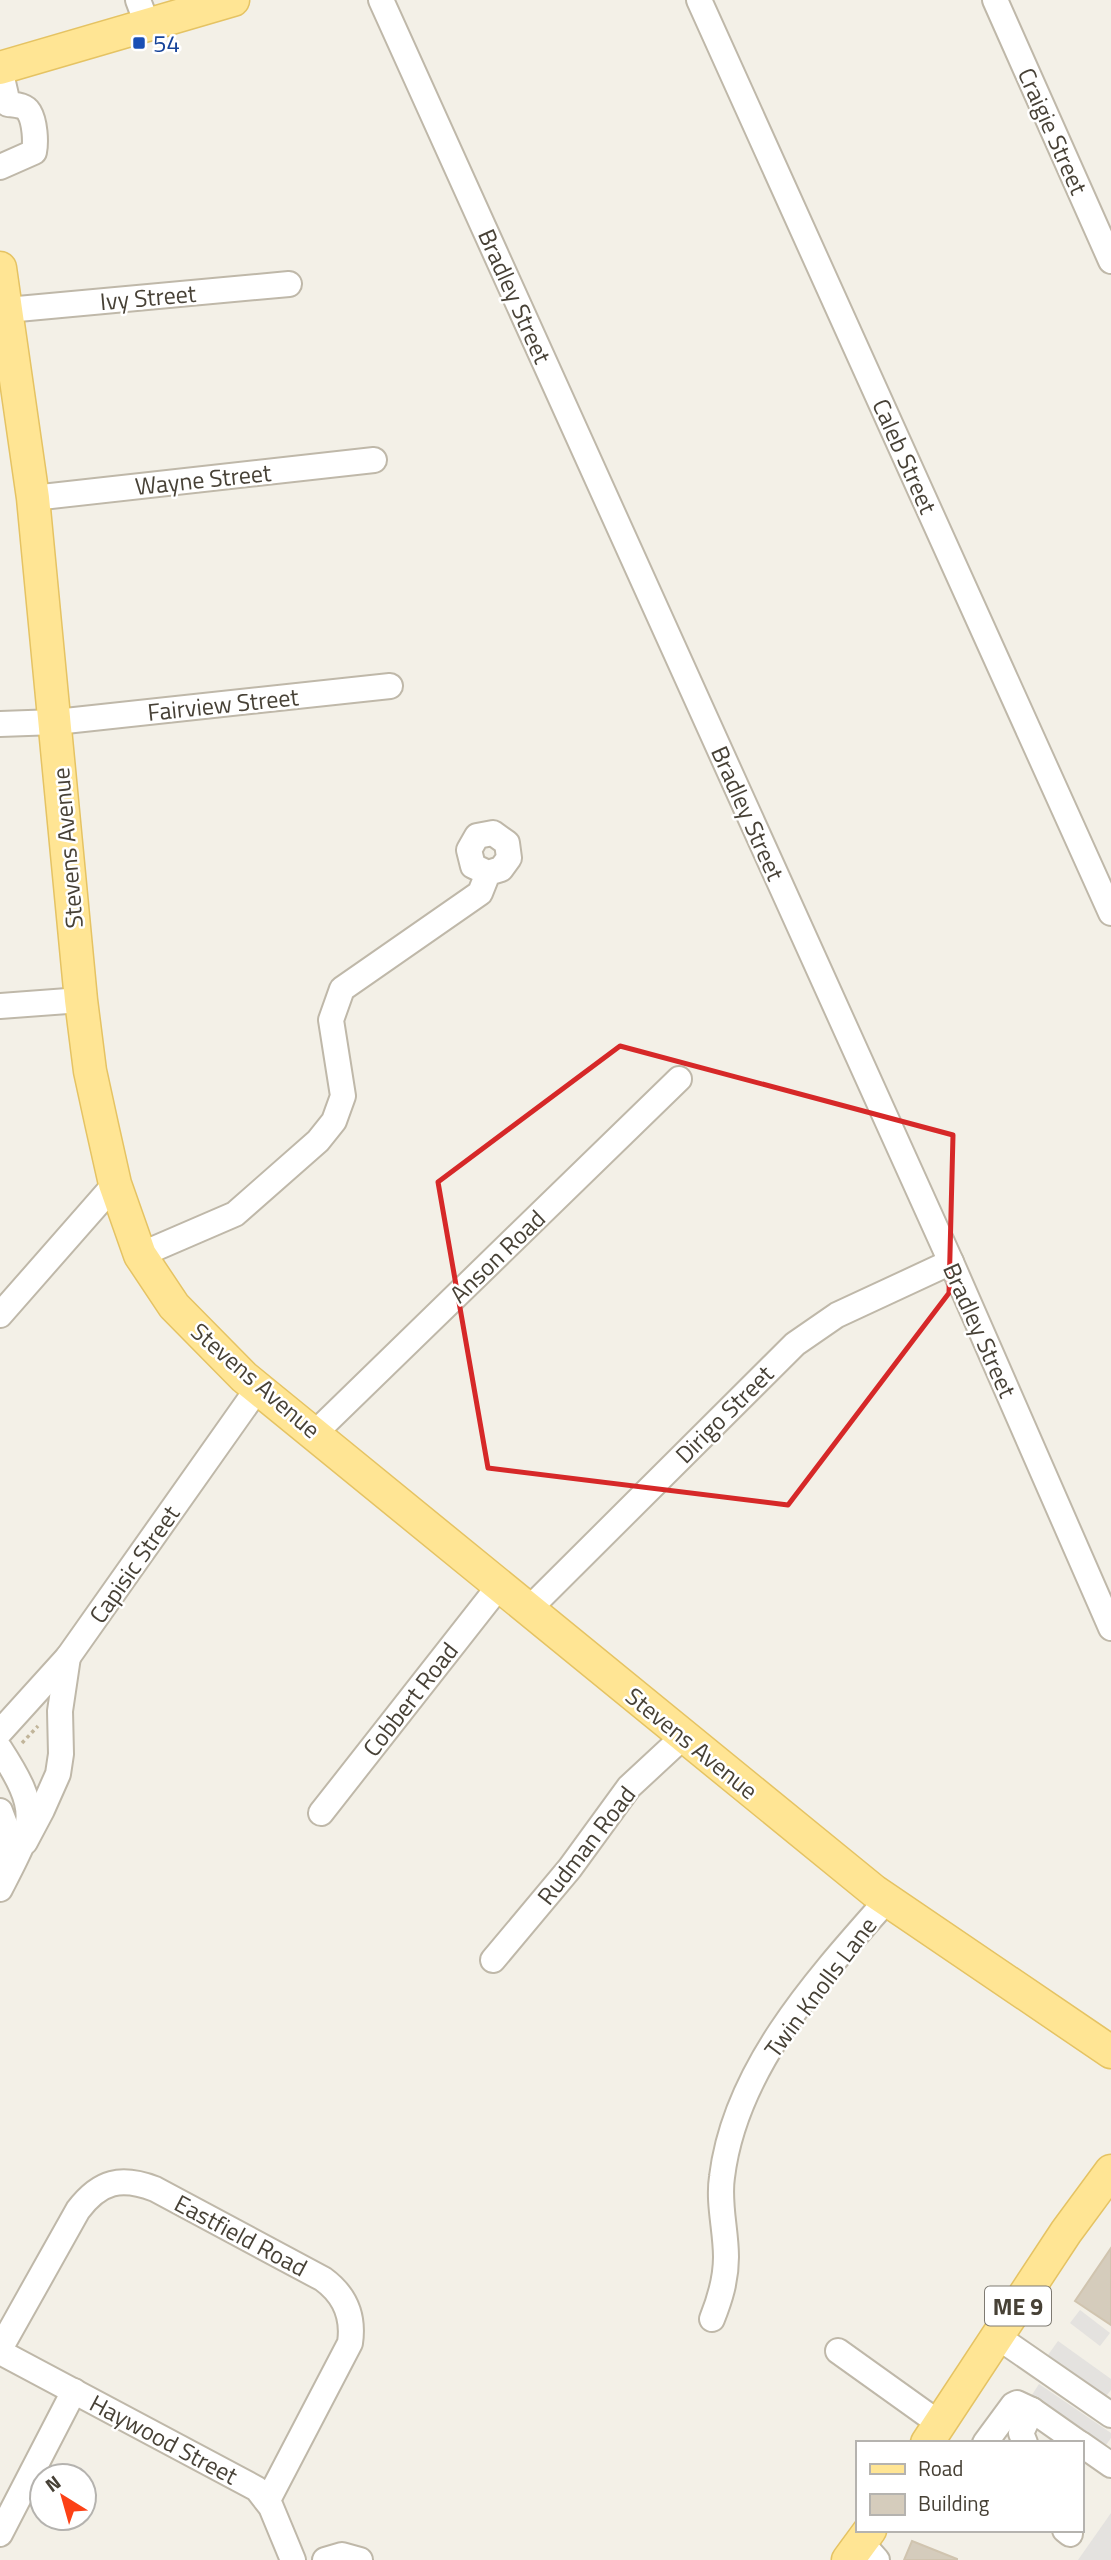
<svg xmlns="http://www.w3.org/2000/svg" width="1111" height="2560" viewBox="0 0 1111 2560" font-family="'Titillium Web',sans-serif">
<style>
.parking{fill:#e4e2df}
.building{fill:#d5ccbc;stroke:#d0c4af;stroke-width:2}
.lines{fill:none;stroke-linecap:round;stroke-linejoin:round}
.minor-casing{stroke:#bfb8a9;stroke-width:28}
.major-casing{stroke:#e5c363;stroke-width:35}
.path{stroke:#c1b59a;stroke-width:3.5;stroke-dasharray:3.5 3.5;stroke-linecap:butt}
.minor{stroke:#fff;stroke-width:24}
.major{stroke:#ffe594;stroke-width:32}
.marked{fill:none;stroke:#d62828;stroke-width:5;stroke-linejoin:round}
.transit-dot{fill:#1a4fb4;stroke:#fff;stroke-width:2.5}
.labels{text-anchor:middle;dominant-baseline:central;stroke-width:5;stroke-linejoin:round;paint-order:stroke}
.shield{fill:#fff;stroke:#7e7a72;stroke-width:2}
.shield-label{font-size:23px;font-weight:bold;fill:#474136}
.transit-label{font-size:24px;fill:#164399;stroke:#fff;text-anchor:start}
.street-label{font-size:24px;fill:#474136;stroke:#fff}
</style>
<rect width="100%" height="100%" fill="#f3f0e7"/>
<g class="parking">
<polygon points="1080,2310 1110,2333 1100,2346 1070,2323"/>
<polygon points="1058,2341 1111,2379 1111,2390 1106,2396 1048,2355"/>
<polygon points="1039,2384 1111,2433 1111,2438 1103,2449 1030,2398"/>
<polygon points="1111,2513 1111,2560 1078,2560"/>
</g>
<g class="building">
<polygon points="1111,2248 1111,2325 1075,2301"/>
<polygon points="912,2541 957,2559 957,2560 904,2560"/>
</g>
<g class="lines">
<g class="minor-casing">
<g id="minor">
<polyline points="138,0 147,24"/>
<polyline points="381,0 951,1262 1111,1628"/>
<polyline points="699,0 1111,913"/>
<polyline points="995,0 1111,261"/>
<path d="M 0,69 L 8,104 C 15,105 25,105 29,112 C 35,122 36,142 34,152 L 0,167"/>
<polyline points="7,310 289,284"/>
<polyline points="33,498 374,460"/>
<polyline points="0,724 56,722 390,686"/>
<polyline points="0,1006 81,1000"/>
<polyline points="140,1255 235,1214 318,1141 334,1121 343,1096 331,1020 342,989 480,893 488,873 501,869 509,858 507,843 493,833 477,836 469,850 473,866 488,873"/>
<polyline points="0,1315 115,1184"/>
<polyline points="315,1433 679,1079"/>
<polyline points="529,1609 795,1344 837,1315 951,1262"/>
<polyline points="0,1732 68,1657 258,1388"/>
<path d="M 0,1749 C 42,1814 34,1823 0,1889"/>
<polyline points="0,1811 8,1832 3,1868"/>
<polyline points="321,1813 500,1585"/>
<polyline points="25,1842 42,1810 58,1774 61,1754 60,1711 68,1657"/>
<polyline points="493,1960 570,1868 629,1787 684,1736"/>
<path d="M 712,2319 C 720,2299 726,2280 726,2257 C 726,2230 718,2203 722,2177 C 735,2069 817,1979 887,1900"/>
<polyline points="998,2337 1111,2415"/>
<path d="M 0,2349 L 78,2210 C 100,2181 121,2176 155,2189 L 323,2279 C 345,2295 354,2316 350,2343 L 268,2500"/>
<polyline points="838,2351 940,2424"/>
<polyline points="0,2352 257,2489 271,2507 293,2560"/>
<polyline points="985,2443 1013,2405 1017,2403 1032,2410 1079,2443"/>
<polyline points="1025,2443 1021,2433 1032,2410"/>
<polyline points="1081,2444 1111,2465"/>
<polyline points="1065,2530 1070,2534"/>
<polyline points="0,2534 74,2391"/>
<polyline points="861,2542 877,2560"/>
<polyline points="325,2560 342,2555 360,2560"/>
</g>
</g>
<g class="major-casing">
<g id="major">
<polyline points="0,68 233,0"/>
<polyline points="0,268 33,498 81,1000 90,1071 102,1126 115,1184 140,1255 174,1306 244,1377 874,1891 1111,2052"/>
<polyline points="927,2443 1066,2232 1111,2171"/>
<polyline points="848,2560 870,2530"/>
</g>
</g>
<polyline class="path" points="22,1743 38,1726"/>
<use href="#minor" class="minor"/>
<use href="#major" class="major"/>
</g>
<path class="marked" d="M 620,1046 L 953,1135 L 949,1293 L 788,1505 L 488,1468 L 438,1182 Z"/>
<rect class="transit-dot" x="132" y="36" width="14" height="14" rx="3.5"/>
<g class="labels">
<rect class="shield" x="985" y="2286.5" width="66" height="39" rx="5"/>
<g class="shield-label">
<text x="1018" y="2306">ME 9</text>
</g>
<g class="transit-label">
<text x="153" y="43">54</text>
</g>
<g class="street-label">
<text transform="translate(1053 131) rotate(66)">Craigie Street</text>
<text transform="translate(515 296) rotate(66)">Bradley Street</text>
<text transform="translate(148 297) rotate(-5)">Ivy Street</text>
<text transform="translate(905 456) rotate(66)">Caleb Street</text>
<text transform="translate(203 479) rotate(-6)">Wayne Street</text>
<text transform="translate(223 704) rotate(-6)">Fairview Street</text>
<text transform="translate(748 813) rotate(66)">Bradley Street</text>
<text transform="translate(67 848) rotate(-95)">Stevens Avenue</text>
<text transform="translate(497 1256) rotate(-44)">Anson Road</text>
<text transform="translate(980 1330) rotate(66)">Bradley Street</text>
<text transform="translate(256 1380) rotate(41)">Stevens Avenue</text>
<text transform="translate(724 1414) rotate(-45)">Dirigo Street</text>
<text transform="translate(134 1564) rotate(-55)">Capisic Street</text>
<text transform="translate(410 1699) rotate(-52)">Cobbert Road</text>
<text transform="translate(692 1743) rotate(39)">Stevens Avenue</text>
<text transform="translate(586 1845) rotate(-52)">Rudman Road</text>
<text transform="translate(820 1987) rotate(-53)">Twin Knolls Lane</text>
<text transform="translate(241 2235) rotate(28)">Eastfield Road</text>
<text transform="translate(164 2439) rotate(28)">Haywood Street</text>
</g>
</g>
<rect x="856" y="2441" width="228" height="91" fill="#ffffff" stroke="#b5b3af" stroke-width="2"/>
<rect x="870" y="2464" width="35" height="10" fill="#ffe594" stroke="#b5b3af" stroke-width="2"/>
<text x="918" y="2476" font-size="21" fill="#474136">Road</text>
<rect x="870" y="2494" width="35" height="21" fill="#d5ccbc" stroke="#b5b3af" stroke-width="2"/>
<text x="918" y="2511" font-size="21" fill="#474136">Building</text>
<g transform="translate(63 2497) rotate(323)"><circle r="33" fill="#ffffff" stroke="#b5b3af" stroke-width="2"/>
<path d="M0-5L12 26L0 18L-12 26Z" fill="#fc4116"/>
<text y="-10" font-size="19" font-weight="bold" text-anchor="middle" fill="#474136">N</text>
</g>
</svg>
